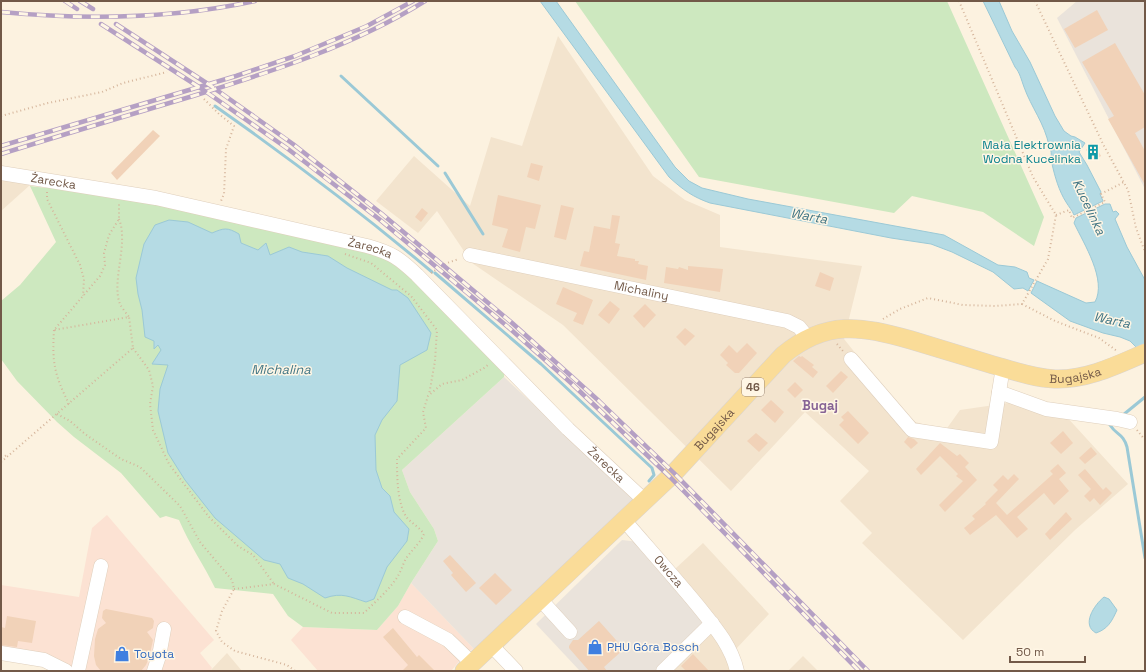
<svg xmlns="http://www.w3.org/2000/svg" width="1146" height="672" viewBox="0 0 1146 672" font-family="'Space Grotesk',sans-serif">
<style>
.residential{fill:#f3e4ce}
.commercial{fill:#fce2d3}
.industrial{fill:#eae3db}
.green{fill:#cde8bf}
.water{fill:#b5dbe4;stroke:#9bc9d6}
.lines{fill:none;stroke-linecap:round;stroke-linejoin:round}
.stream{stroke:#9bc9d6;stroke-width:3}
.building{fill:#f1d2b8}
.minor-casing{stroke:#dfcfbc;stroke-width:15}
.major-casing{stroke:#dad4cf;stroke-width:19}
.path{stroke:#d5b59b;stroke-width:2;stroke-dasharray:1 3;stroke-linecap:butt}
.minor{stroke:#fff;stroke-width:14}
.major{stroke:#fadc98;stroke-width:18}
.rail-casing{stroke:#b5a0c4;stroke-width:4.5}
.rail{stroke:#fff6e5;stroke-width:3;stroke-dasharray:9;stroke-linecap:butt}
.labels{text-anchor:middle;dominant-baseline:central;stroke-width:3;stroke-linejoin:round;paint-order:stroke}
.shield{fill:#fff6e5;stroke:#9c8877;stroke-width:1}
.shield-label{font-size:11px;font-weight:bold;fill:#725948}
.culture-label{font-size:12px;fill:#0d838f;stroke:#fff6e5;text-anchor:end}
.street-label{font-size:12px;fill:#725948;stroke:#fff6e5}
.shop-label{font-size:12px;fill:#366cbe;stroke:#fff6e5;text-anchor:start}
.water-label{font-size:13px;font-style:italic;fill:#427685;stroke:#fff6e5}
.neighbourhood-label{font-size:13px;font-weight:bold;fill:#876395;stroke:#fff6e5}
</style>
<rect width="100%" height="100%" fill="#fcf2e0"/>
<g class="residential">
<polygon points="558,36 653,176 685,200 720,215 720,247 862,266 844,339 909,420 945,431 960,410 1015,402 1065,415 1128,484 1075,530 963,640 862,543 872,533 840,501 869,471 805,412 731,491 563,325 472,263 437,211 418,233 376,201 414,156 470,206 491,137 522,146"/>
<polygon points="1,177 30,185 1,211"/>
<polygon points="703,543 769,614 735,650 675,569"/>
<polygon points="711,630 726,650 732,671 667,671"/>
<polygon points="227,653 242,671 210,671"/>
<polygon points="803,656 818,671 788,671"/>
</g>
<g class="commercial">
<polygon points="107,515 214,640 200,653 212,668 210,671 55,671 48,664 1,657 1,585 79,597 92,528"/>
<polygon points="411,583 474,649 468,651 451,671 318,671 291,640 303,627 377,630 398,606"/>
</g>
<g class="industrial">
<polygon points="1077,1 1145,1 1145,189 1057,18"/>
<polygon points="504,377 632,496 633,500 474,649 411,583 438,541 434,529 410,492 402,470"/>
<polygon points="622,540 639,542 704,624 658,671 580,671 536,624"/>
</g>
<g class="green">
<polygon points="575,1 947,1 1044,217 1034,246 983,212 912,196 894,213 699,177"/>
<path d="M 30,186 L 46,188 L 60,186 L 160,202 L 394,259 L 505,366 L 504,377 L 402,470 L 410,492 L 434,529 L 438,541 L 411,583 L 398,606 L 377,630 L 303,627 L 288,616 L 273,594 L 215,588 C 204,565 189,544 179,520 L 166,516 L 160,518 L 121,473 L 74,437 L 57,422 L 17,381 L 1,359 L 1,301 L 20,285 L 56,242 Z"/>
</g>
<g class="water">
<path d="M 540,1 L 556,1 L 675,167 L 689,181 L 702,188 L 748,199 L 944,235 L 998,265 L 1015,267 L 1027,272 L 1029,278 L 1034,280 L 1028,291 L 1023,288 L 1014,289 L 993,272 L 952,252 L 931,244 L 891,238 L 710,203 C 693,197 683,190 669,177 Z"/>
<path d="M 983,1 L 999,1 L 1012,31 L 1030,62 L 1055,116 L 1064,131 L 1071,136 L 1075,137 L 1085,143 L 1079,152 L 1087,165 L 1101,192 L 1100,194 L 1103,201 L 1074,215 C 1072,210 1069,207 1066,202 C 1059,191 1055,177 1052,164 C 1050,157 1053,152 1049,146 C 1045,124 1031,107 1024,87 C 1021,79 1020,73 1015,67 Z"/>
<path d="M 1105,204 L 1110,204 L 1113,212 L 1116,211 L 1119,214 L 1115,219 L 1127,247 L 1145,280 L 1145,356 L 1130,341 L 1120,337 L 1103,333 L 1070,321 L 1031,293 L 1037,281 L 1086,303 L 1095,302 C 1107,280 1084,244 1074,223 L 1076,218 Z"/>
<path d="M 169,220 L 188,222 L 212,233 C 224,228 227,227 239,234 L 241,243 L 258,250 L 266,243 L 270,255 L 289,247 L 302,252 L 328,256 L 347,268 L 392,290 L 397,290 L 408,298 L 431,333 L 427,350 L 400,365 L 397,401 L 382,420 L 375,435 L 376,470 L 382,488 L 390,496 L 394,512 L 409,529 L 407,541 L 387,567 L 374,599 L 366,602 C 350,597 342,592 325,598 L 303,584 L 288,578 L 280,564 L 264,560 L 215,518 L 185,480 L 168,453 L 158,411 L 160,389 L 168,365 L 152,364 L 161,350 L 158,345 L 154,349 L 154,341 L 145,337 L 142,310 L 138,294 L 136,278 L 144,244 L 155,225 Z"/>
<path d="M 1104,597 L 1109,599 L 1117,610 C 1112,621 1108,629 1096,633 C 1081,625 1094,605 1104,597 Z"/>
</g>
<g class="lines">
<g class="stream">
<polyline points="341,76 438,166"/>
<path d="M 215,106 C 289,158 362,213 432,272"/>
<polyline points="445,173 483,234"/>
<polyline points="435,273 541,364 652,468 654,475 649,481"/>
<polyline points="1123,415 1145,397"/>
<path d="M 1112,423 L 1110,425 C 1117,436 1123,433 1127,447 L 1145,558"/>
</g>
</g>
<g class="building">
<polygon points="1097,10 1108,30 1075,48 1064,29"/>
<polygon points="1115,43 1145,95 1145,127 1135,133 1145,151 1145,185 1108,119 1114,116 1082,62"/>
<polygon points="153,130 160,136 117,180 111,173"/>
<polygon points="1091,143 1096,147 1101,156 1094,160 1086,150"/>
<polygon points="531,163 543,166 539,181 527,177"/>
<polygon points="498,195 541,205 535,229 526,227 520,252 502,247 508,229 492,225"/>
<polygon points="561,205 574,208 566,240 554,237"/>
<polygon points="422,208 428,213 421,222 415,217"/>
<polygon points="612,215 620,216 615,243 620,244 617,256 635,259 635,261 639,261 638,264 648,266 646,280 580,266 584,251 589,252 594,226 610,229"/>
<polygon points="688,266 723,269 720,292 664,283 666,267 678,269 679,267 688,270"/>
<polygon points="820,272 834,278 830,291 815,286"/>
<polygon points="563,287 593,300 583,325 573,321 577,313 556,304"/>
<polygon points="610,301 620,309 609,324 598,315"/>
<polygon points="645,304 656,315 644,328 633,316"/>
<polygon points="685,328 695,336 685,346 676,337"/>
<polygon points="747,343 757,353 739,373 735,373 726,365 728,363 720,355 729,345 737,353"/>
<polygon points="799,356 801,357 802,356 814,365 812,367 818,372 813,378 793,361"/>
<polygon points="841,371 848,377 833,393 826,386"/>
<polygon points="795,382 803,390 795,398 787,390"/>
<polygon points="771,400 784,412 775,423 761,410"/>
<polygon points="848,411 869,433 858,444 839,425 844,420 841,417"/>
<polygon points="1063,431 1073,443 1061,454 1050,443"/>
<polygon points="756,433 768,443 759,452 747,441"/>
<polygon points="908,437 914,439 918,443 911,449 904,442"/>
<polygon points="940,443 957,456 960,454 969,463 965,467 977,480 945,512 939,505 963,481 956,476 958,474 940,456 921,475 916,469"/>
<polygon points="1091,447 1097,454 1085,464 1079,458"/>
<polygon points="1058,464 1066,473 1059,479 1069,491 1054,505 1044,493 1017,517 1028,529 1017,538 996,515 970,535 964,528 975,519 972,516 986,504 985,503 998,490 993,485 1003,475 1008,480 1014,474 1019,479 996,503 1007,515 1053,474 1050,471"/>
<polygon points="1085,469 1103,490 1106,487 1112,493 1100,505 1094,498 1090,502 1084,496 1091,489 1078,475"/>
<polygon points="1066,512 1072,519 1050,540 1045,534"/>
<polygon points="450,555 476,583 466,592 451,575 453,573 443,561"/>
<polygon points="495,573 512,590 496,605 479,588"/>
<polygon points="106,609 152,618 154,621 153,628 147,632 153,640 149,658 146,665 141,671 101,671 96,665 94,656 95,639 98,629 106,623 102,618 103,611"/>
<polygon points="7,616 36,621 32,643 18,641 17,647 1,645 1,627 5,628"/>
<polygon points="599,621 624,649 604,667 607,671 589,671 569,648 569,646 573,640 578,640"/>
<polygon points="393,628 417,657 419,655 435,671 402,671 408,665 383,637"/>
<polygon points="693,654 709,671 686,671 681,666"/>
</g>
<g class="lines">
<g class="minor-casing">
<g id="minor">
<path id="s1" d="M 1,173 L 156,198 L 367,246 C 392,253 399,258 417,275 L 568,429 L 645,501"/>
<path id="s2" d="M 470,255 L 787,321 L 799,327 L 808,338"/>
<polyline points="851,359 912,430 991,442 999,392"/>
<polyline points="1003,367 999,392 1046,409 1117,419 1130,422"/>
<path id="s3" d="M 624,520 C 649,549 674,577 698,606 C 714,626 731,645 737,671"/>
<polyline points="540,599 570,632"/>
<polyline points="405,617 448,640 472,663"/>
<polyline points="491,645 516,671"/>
<polyline points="1,653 44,660 66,671"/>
<polyline points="78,671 101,566"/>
<polyline points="154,671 159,656 164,629"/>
<polyline points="663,671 712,623"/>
</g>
</g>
<g class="major-casing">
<g id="major">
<path id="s4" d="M 464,671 L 674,473 L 783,355 C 827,319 861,326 911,340 C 938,348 964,356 990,364 C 1011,370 1033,378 1055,379 C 1087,380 1117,365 1145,353"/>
</g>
</g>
<g class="path">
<polyline points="959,1 1033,177 1056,215 1048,259 1022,304 1055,321 1099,338 1117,351"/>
<polyline points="1035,1 1104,146 1128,190 1136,228 1145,252"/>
<polyline points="204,99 219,114 234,126 226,149 224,194 221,201"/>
<polyline points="1,116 48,103 102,92 123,83 167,72"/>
<polyline points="47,192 47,199 80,265 84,279 83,296"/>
<polyline points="1056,215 1069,210 1072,218 1105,202 1101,194 1124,182"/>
<path d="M 119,219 C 129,244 111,281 120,304 C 122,308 126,313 129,317"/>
<polyline points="345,254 371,263 411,296 437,330 435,361 429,395"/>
<polyline points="431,273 447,263 459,259"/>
<polyline points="883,319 900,309 928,298 963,305 995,306 1022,304"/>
<path d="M 54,330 C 52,362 54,374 69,404"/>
<polyline points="837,344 843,351"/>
<polyline points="133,348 149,370 153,386 150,404 153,430 169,464 209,517 238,546 253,555 274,584"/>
<polyline points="57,414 70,421 85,434 121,459 140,467 180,506 200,542 232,580 234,589 222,611 216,631 222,642 235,651 287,665 295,671"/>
<polyline points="1137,430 1145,440"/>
<polyline points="1,457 8,455"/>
<polyline points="1,462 133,348 129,317 54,330 100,276 105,265 104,253 109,235 119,219 119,203"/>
<path d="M 234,589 L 274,584 L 332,613 L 364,613 C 375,602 387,592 396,579 C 401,572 403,563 407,557 C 413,549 420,543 424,534 C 419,527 413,524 408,519 C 397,506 397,476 397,459 L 426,428 L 423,412 L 428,396 L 442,384 L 462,380 L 484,368 L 489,364"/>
</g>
<use href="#minor" class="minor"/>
<use href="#major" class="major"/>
<g class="rail-casing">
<g id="rail">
<polyline points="65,1 77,9"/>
<polyline points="80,1 93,9"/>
<path d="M 1,12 C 85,20 172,19 255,1"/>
<polyline points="101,24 202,89 288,149 379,219 508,327 571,383 670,477 859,671"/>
<polyline points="116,24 211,86 293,144 382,214 511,322 599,401 674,473 868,671"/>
<polyline points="1,146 236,76 295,56 367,26 413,1"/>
<path d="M 1,154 C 65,134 129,115 193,96 C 273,71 353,46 425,1"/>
</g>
</g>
<use href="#rail" class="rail"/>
</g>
<defs>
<g id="building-bare" transform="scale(1.2)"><path d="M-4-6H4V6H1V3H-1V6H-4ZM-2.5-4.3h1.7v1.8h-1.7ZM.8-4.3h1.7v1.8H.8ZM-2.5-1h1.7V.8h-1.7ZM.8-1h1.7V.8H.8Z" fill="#0f9aa8" stroke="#fff6e5" stroke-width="2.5" paint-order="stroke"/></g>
<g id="shop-bare" transform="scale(1.2)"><path d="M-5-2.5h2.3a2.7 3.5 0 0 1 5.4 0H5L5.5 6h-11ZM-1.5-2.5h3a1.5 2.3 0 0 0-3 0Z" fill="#3f7fe0" stroke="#fff6e5" stroke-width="2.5" paint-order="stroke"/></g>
</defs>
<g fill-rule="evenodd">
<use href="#building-bare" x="1093" y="152"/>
<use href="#shop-bare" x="595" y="647"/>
<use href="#shop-bare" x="122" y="654"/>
</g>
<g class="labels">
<rect class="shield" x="742" y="378" width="22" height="18" rx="3"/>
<g class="shield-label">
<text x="753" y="387">46</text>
</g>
<g class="culture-label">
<text x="1081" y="145">Mała Elektrownia<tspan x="1081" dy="14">Wodna Kucelinka</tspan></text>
</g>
<g class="street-label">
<text stroke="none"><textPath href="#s1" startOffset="53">Żarecka</textPath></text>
<text stroke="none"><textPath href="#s1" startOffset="377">Żarecka</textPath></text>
<text stroke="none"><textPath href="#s2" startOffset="175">Michaliny</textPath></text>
<text stroke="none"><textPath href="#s4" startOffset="755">Bugajska</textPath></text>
<text stroke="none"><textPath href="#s4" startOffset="348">Bugajska</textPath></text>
<text stroke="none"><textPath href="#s1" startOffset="700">Żarecka</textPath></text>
<text stroke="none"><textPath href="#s3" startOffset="68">Owcza</textPath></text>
</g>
<g class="shop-label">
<text x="607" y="647">PHU Góra Bosch</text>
<text x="134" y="654">Toyota</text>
</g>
<g class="water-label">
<text transform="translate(1089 207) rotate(65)">Kucelinka</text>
<text transform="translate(809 216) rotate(11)">Warta</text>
<text transform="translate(1112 320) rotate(12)">Warta</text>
<text x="281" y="369">Michalina</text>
</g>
<g class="neighbourhood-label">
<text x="820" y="405">Bugaj</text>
</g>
</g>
<rect width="1146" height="672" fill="none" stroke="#725948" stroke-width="4"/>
<path d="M1010 656v6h75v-6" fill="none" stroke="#725948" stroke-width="2"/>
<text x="1016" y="656" font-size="12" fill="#725948" stroke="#fff6e5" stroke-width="3" paint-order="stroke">50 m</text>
</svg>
